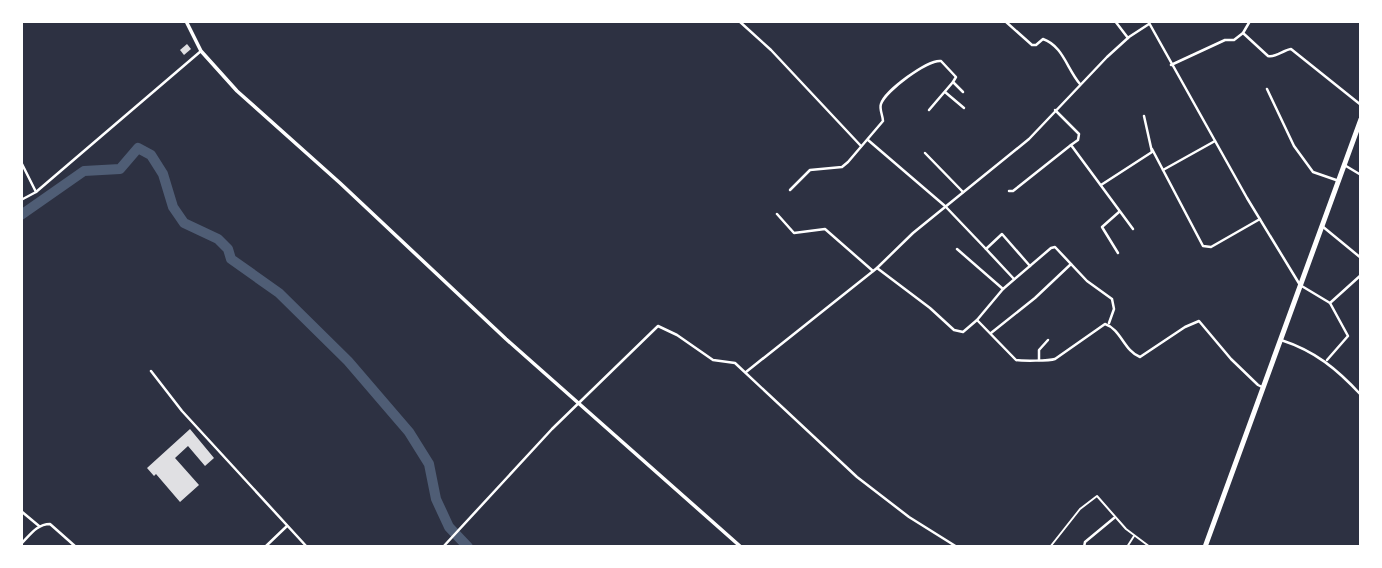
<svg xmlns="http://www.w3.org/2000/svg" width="1382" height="568" viewBox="0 0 1382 568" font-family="'Open Sans',sans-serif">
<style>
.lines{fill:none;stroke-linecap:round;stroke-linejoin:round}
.river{stroke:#4f5d75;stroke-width:10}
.building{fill:#e0e0e3}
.service{stroke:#fff;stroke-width:2}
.minor{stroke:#fff;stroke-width:2.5}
.tertiary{stroke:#fff;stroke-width:3.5}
.trunk{stroke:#fff;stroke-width:5}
</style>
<rect width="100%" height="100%" fill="#2d3142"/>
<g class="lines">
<polyline class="river" points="21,215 84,171 120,169 138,148 151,155 163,174 173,207 184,223 218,239 228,249 231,259 279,293 348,361 409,432 429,464 436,499 449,527 468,547"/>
</g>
<g class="building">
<polygon points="187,44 191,49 184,55 180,50"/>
<polygon points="190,429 214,458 205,466 188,446 175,458 199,485 180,502 156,474 154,476 147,468"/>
</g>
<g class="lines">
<g class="service">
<polyline points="1050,547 1080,509 1097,496 1126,529 1150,547"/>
<polyline points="1127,547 1134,536"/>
</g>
<g class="minor">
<polyline points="739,21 771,50 861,146"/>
<path d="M 1005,21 L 1032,45 L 1036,45 L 1043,39 C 1063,46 1067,69 1080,84"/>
<polyline points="1115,21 1128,38"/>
<polyline points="1148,21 1247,198 1300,285 1330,303 1361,275"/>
<polyline points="1243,33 1250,21"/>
<path d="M 1171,65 L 1225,40 L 1234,40 L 1243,33 L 1268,56 C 1276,58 1283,50 1291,49 L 1361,105"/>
<polyline points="1267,89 1294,146 1313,172 1339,181"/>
<polyline points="945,92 964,108"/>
<polyline points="929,110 953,82"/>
<polyline points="1055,110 1079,134 1078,140 1071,145 1133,229"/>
<polyline points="868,140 945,206 986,249 1002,234 1030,266"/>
<polyline points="1215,141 1163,170 1203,246 1211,247 1260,219"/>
<polyline points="1152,149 1163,170"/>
<polyline points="925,153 963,192"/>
<polyline points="21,162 36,192"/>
<polyline points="1346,166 1361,175"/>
<polyline points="1101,185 1152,152 1144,116"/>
<path d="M 790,190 L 810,170 L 842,167 L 848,162 L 883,121 C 883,116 879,109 881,104 C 885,91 928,59 941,61 L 956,77 L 953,82 L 963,92"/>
<polyline points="1009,191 1013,191 1071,145"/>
<polyline points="21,200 36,192 201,51"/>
<polyline points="777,214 794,233 825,229 873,271"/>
<polyline points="1322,226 1361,258"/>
<polyline points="957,249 1003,289"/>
<polyline points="986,249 1014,279"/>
<polyline points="1118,253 1102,227 1119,212"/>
<path d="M 877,268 L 930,308 L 954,330 L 963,332 L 977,320 L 1016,360 C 1022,361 1049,361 1055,359 L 1105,324 C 1121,329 1124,351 1140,357 L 1185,327 L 1199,321 L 1231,359 L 1258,385 L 1262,387"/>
<polyline points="977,320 1003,289 1051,248 1055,247 1087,281 1112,299 1114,309 1109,323"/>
<polyline points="991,333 1035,298 1071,264"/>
<path d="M 1281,340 C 1315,351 1337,369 1361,395"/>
<polyline points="1039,360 1039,350 1048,340"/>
<polyline points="1327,360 1348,336 1330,303"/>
<polyline points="151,371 182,411 307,547"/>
<polyline points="746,372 877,268 913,233 1029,139 1107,57 1129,37 1149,24"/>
<polyline points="21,511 39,526"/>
<path d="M 21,544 C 30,535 37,524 50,524 L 76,547"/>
<polyline points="265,547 287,526"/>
<polyline points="443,547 552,429 658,326 677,335 713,360 735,363 857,477 909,517 957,547"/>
<polyline points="1084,547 1085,542 1114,518"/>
</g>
<polyline class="tertiary" points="186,21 201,51 237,91 340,183 506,339 741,547"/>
<polyline class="trunk" points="1205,547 1361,119"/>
</g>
<rect width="1382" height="568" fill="none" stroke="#ffffff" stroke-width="46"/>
</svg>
